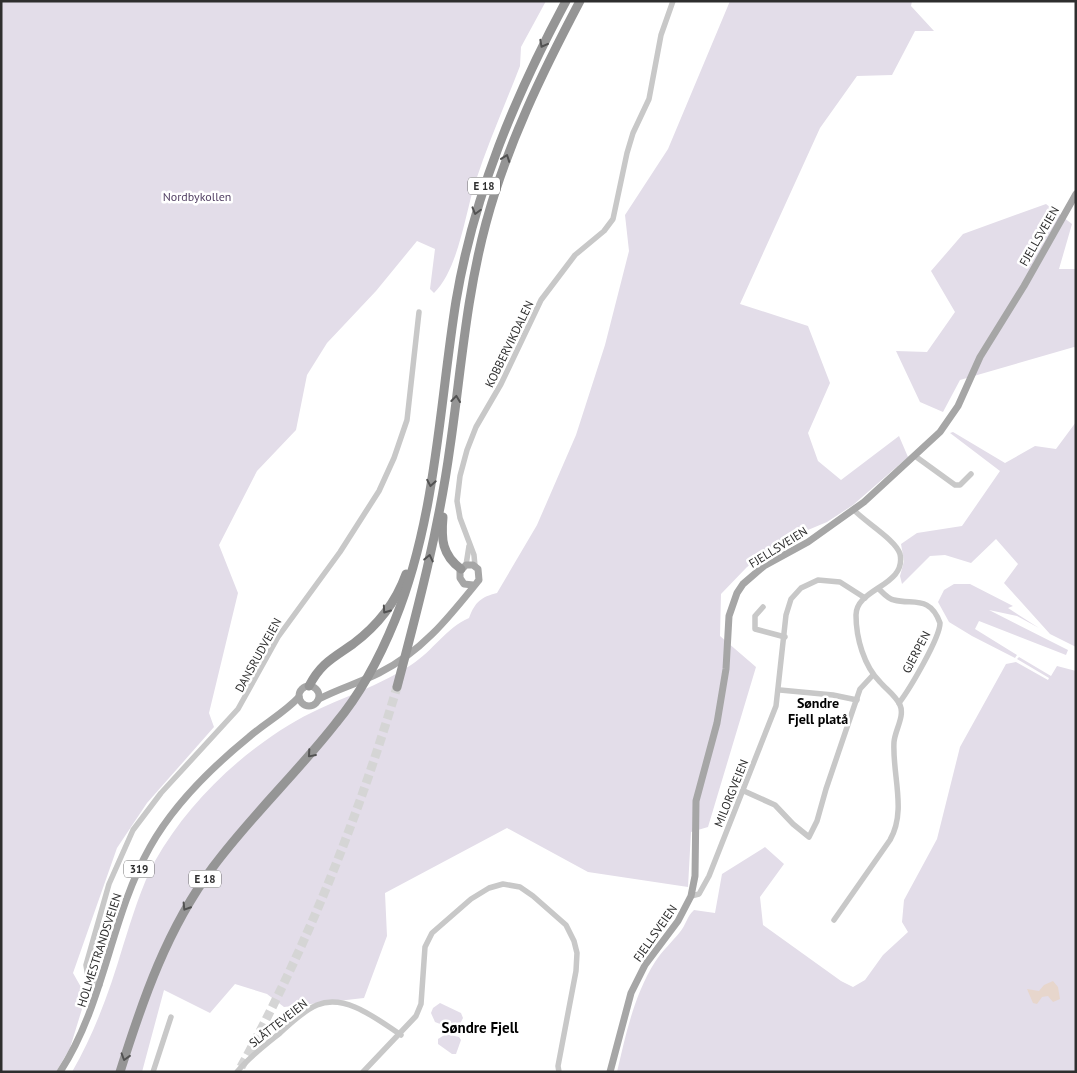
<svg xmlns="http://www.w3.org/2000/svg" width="1077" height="1073" viewBox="0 0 1077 1073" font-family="'PT Sans',sans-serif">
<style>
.green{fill:#e3dde9}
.water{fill:#e7d6cc}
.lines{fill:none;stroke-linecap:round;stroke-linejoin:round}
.highway-tunnel{stroke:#d5d5d5;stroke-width:9;stroke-dasharray:9 4.5;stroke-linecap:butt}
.minor{stroke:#c8c8c8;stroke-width:5.5}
.major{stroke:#a6a6a6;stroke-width:7}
.highway{stroke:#959595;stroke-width:9}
.oneway{stroke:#525252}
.labels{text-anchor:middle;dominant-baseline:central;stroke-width:5;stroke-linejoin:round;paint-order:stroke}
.shield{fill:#fff;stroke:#6d6d6d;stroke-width:1}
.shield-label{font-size:11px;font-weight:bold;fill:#2e2e2e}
.park-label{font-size:12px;fill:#534164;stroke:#fff}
.street-label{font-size:12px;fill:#2e2e2e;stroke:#fff}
.neighbourhood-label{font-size:14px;font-weight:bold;fill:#000;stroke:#fff}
.quarter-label{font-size:15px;font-weight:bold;fill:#000;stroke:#fff}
</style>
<rect width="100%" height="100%" fill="#fff"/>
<g class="green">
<path d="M 1,1 L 546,1 L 521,47 L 520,66 C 505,105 488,143 475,183 C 465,215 458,270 434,293 L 430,289 L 435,249 L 417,241 L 376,291 L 327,343 L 307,375 L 296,430 L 257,471 L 219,545 L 238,593 L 209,713 L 214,727 L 147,803 L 117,848 L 73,973 L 86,996 L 70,1048 L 56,1072 L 1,1072 Z"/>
<path d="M 730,1 L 912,1 L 911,6 L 934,31 L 915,31 L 892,75 L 857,76 L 820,128 L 740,304 L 808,326 L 830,383 L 808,433 L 818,461 L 841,480 L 899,436 L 908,457 L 853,505 L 827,522 L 784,540 L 747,567 L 721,594 L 720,636 L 756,667 L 708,827 L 691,832 L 688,887 L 588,872 L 507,828 L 385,893 L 387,936 L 364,998 L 284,1007 L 267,994 L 235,984 L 210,1013 L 164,990 L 142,1072 L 72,1072 C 95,1032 110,990 123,946 C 132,918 141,887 155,861 C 186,806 235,758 289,725 C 328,701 373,690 411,665 C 433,651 446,628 469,618 C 475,602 481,597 497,593 L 537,525 L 576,435 L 605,345 L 629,251 L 625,215 L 668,149 Z"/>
<polygon points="1046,204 1072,224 1059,269 1076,269 1076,348 1074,347 960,380 943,412 920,402 896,351 927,352 955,312 931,271 963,234"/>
<polygon points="1076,422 1076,647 1050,634 1004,583 1018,564 996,539 971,563 945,555 930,556 902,584 900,576 904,561 901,544 917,533 962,526 1000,471 950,433 953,432 1005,463 1035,446 1056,449"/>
<polygon points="954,584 970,584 1013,606 1008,608 1039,628 1017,616 989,610 1068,650 1066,655 979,621 975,629 1017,655 1015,658 972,636 949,622 938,602 944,590"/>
<path d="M 1019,657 L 1051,676 L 1057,666 L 1076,671 L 1076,1072 L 617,1072 C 626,1034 634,995 655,962 C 662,951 672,942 680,932 C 686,925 687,916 694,910 L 715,913 L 722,874 L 765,847 L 784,864 L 760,897 L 763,925 L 841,981 L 853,987 L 865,980 L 883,955 L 908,932 L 902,922 L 904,900 L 937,839 L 960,747 L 1006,664 L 1016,662 L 1048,680 L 1049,678 L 1017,659 Z"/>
<polygon points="440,1003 461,1013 463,1018 459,1026 453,1029 435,1022 431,1013 433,1008"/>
<polygon points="446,1034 459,1037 461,1040 456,1054 452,1054 438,1044 438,1039"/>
</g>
<polygon class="water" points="1053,981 1058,987 1060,999 1053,1002 1048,996 1042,997 1037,1004 1033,1003 1027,989 1039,991 1044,985"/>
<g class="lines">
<path class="highway-tunnel" d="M 241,1067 C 307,946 358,819 397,687"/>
<g class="minor">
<polyline points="915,456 955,485 960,485 971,474"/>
<polyline points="466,565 469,546"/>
<polyline points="475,566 474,555 460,518 457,501 460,476 467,450 476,427 501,384 541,300 575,255 604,231 613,219 627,153 633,133 649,99 661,35 673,1"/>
<path d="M 879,589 C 883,593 888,599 894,600 C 913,605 930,595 940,623 C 940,638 909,690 899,703"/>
<polyline points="763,607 755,616 755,629 785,637"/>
<polyline points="780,690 833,695 857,700"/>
<polyline points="744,791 775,805 793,824 809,837 817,821 826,789 860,689 873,675"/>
<polyline points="691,896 699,894 709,876 776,706 786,615 791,599 801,588 818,580 840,582 865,598"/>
<path d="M 834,920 L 890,840 C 907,811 892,774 894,742 C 895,730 905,716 900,705 C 896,696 886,689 880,682 C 864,666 856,638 856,615 C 856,588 907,586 900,554 C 896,540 865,522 854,510"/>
<polyline points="100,985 88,977 86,965 109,884 133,830 161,793 238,709 278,637 340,552 379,491 394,458 407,420 419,312"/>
<polyline points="153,1072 171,1017"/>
<path d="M 237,1072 C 249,1057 265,1045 280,1033 C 291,1023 303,1011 317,1005 C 346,993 378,1020 401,1035"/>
<polyline points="363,1072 416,1016 421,1004 425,947 432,933 471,899 489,888 503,884 520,887 533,896 566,925 574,941 577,953 576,971 558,1066 559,1072"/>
</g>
<g class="major">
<circle cx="309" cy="696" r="10"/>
<path d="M 319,699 C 338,689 359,683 379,673 C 422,652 450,616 479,580 L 478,569 L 473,565 L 466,565 L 460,571 L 460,578 L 464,584 L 473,585"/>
<path d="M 60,1072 C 105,1003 110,918 150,847 C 174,804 211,768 249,737 C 265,723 284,713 299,697"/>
<polyline points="610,1072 631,993 645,965 678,921 691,896 695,876 696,801 717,723 726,669 729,616 737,593 743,584 764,566 808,542 864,502 940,432 958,406 980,357 1024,286 1076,194"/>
</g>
<g class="highway">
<path d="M 443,517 C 441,539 442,555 461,569"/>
<path d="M 309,686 C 321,663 333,658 353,644 C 377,626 396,602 406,574"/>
<path d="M 397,687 C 418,608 439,528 450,447 C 461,372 466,297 486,223 C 507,145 542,73 580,1"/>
<path d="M 120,1072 C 143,999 167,929 213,867 C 250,817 297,773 336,723 C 361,693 380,657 395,620 C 436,519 439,408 456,301 C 474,194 515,96 566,1"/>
</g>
</g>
<defs><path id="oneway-chevron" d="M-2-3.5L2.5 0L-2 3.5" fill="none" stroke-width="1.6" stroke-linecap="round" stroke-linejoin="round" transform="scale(1.25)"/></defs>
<g class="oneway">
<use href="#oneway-chevron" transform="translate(543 44) rotate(118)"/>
<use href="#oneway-chevron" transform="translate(506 158) rotate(-70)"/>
<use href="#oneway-chevron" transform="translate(476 211) rotate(106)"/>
<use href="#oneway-chevron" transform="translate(456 399) rotate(-83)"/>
<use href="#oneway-chevron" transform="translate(431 483) rotate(100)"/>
<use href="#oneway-chevron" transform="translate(429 558) rotate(-78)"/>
<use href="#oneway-chevron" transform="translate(386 610) rotate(125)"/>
<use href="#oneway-chevron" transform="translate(311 754) rotate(131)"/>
<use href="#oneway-chevron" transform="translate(186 907) rotate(122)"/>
<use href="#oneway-chevron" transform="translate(125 1057) rotate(107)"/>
</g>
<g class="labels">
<g class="shield">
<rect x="468" y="177.5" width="32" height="17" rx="4"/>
<rect x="124" y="860.5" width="30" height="17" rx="4"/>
<rect x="189" y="870.5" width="32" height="17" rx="4"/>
</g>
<g class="shield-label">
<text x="484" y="186">E 18</text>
<text x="139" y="869">319</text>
<text x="205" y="879">E 18</text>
</g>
<g class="park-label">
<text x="197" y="196">Nordbykollen</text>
</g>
<g class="street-label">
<text transform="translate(1039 236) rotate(-60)">FJELLSVEIEN</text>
<text transform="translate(509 344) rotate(-64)">KOBBERVIKDALEN</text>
<text transform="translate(778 547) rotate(-32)">FJELLSVEIEN</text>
<text transform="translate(916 652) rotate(-62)">GJERPEN</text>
<text transform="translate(258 655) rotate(-61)">DANSRUDVEIEN</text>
<text transform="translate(731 793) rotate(-68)">MILORGVEIEN</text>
<text transform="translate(655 933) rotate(-55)">FJELLSVEIEN</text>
<text transform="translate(99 950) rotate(-72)">HOLMESTRANDSVEIEN</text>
<text transform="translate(278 1023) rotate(-38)">SLÅTTEVEIEN</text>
</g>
<g class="neighbourhood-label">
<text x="818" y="703">Søndre<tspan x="818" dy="16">Fjell platå</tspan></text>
</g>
<g class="quarter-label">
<text x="480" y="1027">Søndre Fjell</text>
</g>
</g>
<rect width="1077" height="1073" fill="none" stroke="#2e2e2e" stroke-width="5"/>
</svg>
